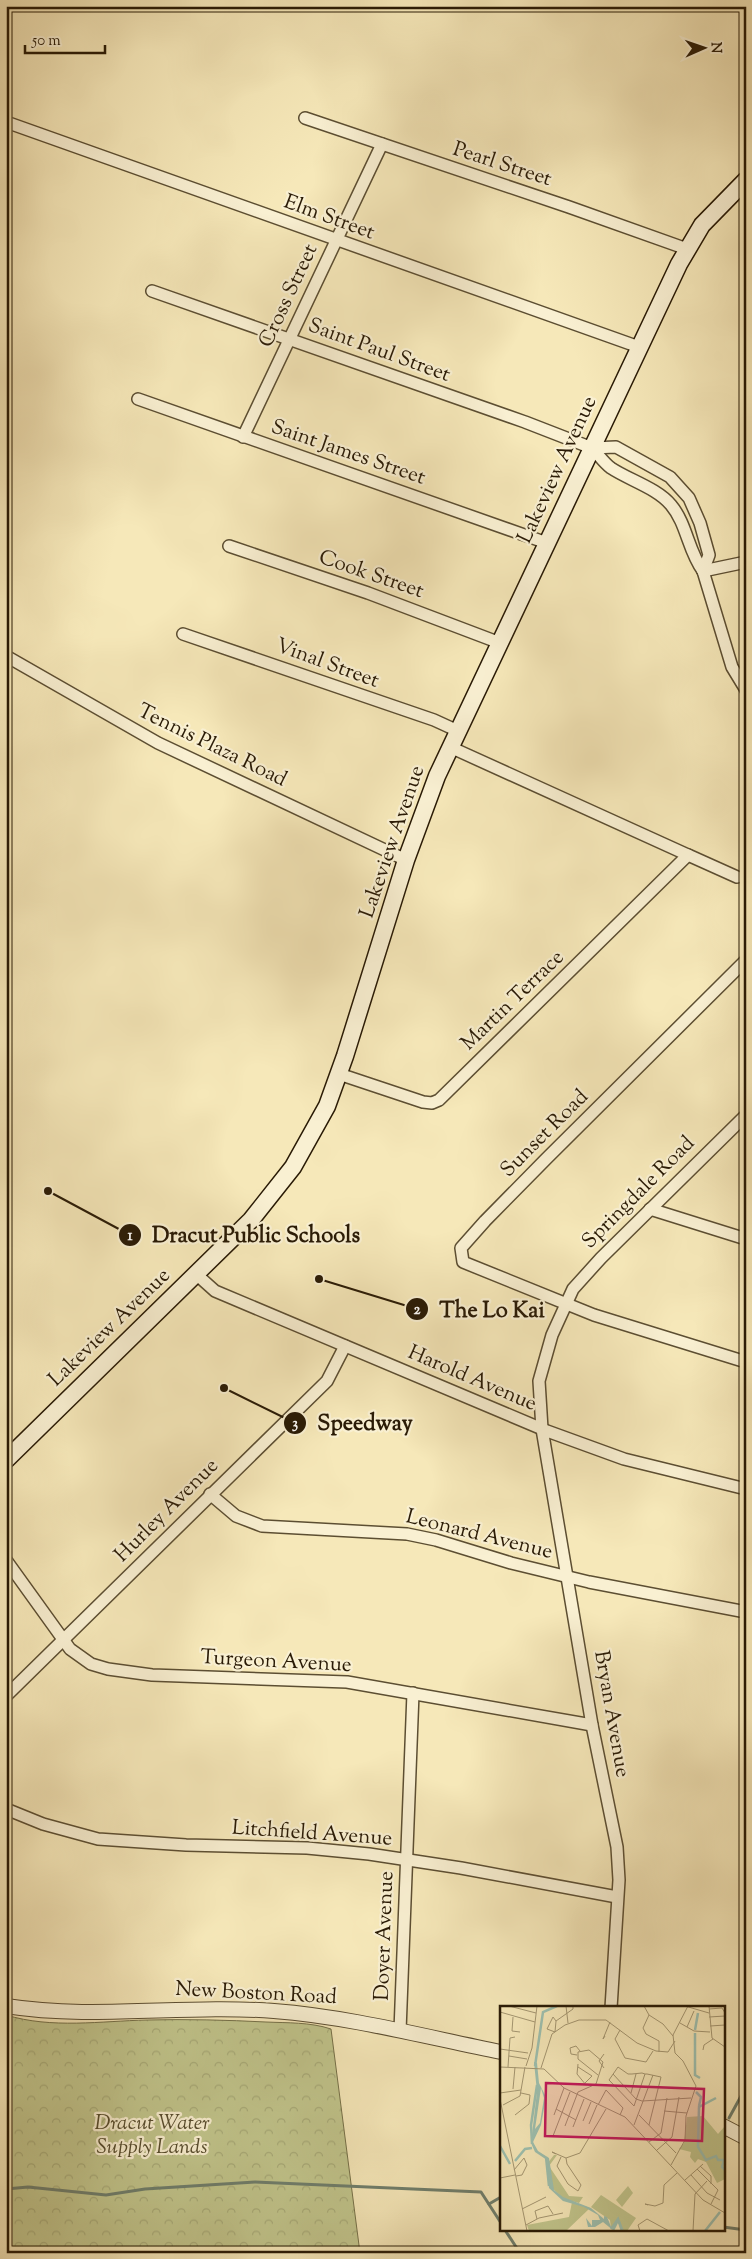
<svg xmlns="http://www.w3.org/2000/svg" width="752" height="2259" viewBox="0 0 752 2259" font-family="'Sorts Mill Goudy',serif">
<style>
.forest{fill:url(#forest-crowns);stroke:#757048}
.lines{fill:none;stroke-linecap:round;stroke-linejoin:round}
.stream{stroke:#6f7e6c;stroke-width:3}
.minor-casing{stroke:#5c4e32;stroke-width:14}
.tertiary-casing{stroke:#5c4e32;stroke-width:16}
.secondary-casing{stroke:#291a05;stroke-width:19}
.minor{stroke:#f9f0d2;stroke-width:11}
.tertiary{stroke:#f9f0d2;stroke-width:14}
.secondary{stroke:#f9f0d2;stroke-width:16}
.labels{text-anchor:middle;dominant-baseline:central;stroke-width:4.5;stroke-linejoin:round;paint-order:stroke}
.street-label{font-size:21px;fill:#291a05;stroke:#f9f0d2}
.park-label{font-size:21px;font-style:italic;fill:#574d2e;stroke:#f9f0d2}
.inset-river{fill:none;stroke:#9dc0b0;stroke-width:2.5}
.inset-road{fill:none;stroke:#a49671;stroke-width:1}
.view{fill:#c2185b;fill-opacity:0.15;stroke:#c2185b;stroke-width:2.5}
.inset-edge{fill:none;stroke:#291a05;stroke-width:2.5}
.leader{fill:none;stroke:#291a05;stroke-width:2}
.callout-dot{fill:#291a05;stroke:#f9f0d2;stroke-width:2}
.mark-label{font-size:15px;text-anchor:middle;font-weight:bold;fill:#fff}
.callout-label{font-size:22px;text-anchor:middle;font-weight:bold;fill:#291a05;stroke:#f9f0d2;stroke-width:4.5;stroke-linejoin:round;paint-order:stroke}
</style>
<defs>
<pattern id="forest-crowns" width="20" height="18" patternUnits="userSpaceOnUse" patternTransform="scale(1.25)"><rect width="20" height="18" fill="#c1c58c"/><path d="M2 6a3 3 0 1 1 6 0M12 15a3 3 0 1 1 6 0" fill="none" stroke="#a6a977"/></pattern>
</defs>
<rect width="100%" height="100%" fill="#f6e8b9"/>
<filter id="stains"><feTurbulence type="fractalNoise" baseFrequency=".004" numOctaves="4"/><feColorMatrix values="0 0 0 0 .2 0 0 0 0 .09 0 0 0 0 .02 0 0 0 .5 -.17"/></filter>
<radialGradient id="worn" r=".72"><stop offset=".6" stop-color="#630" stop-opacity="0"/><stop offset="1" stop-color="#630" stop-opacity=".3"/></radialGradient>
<path class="forest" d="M 6,2015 C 52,2029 101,2021 147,2020 C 187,2019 227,2020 266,2022 C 287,2023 310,2022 331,2029 L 360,2253 L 6,2253 Z"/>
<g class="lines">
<g class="stream">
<polyline points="729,2118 746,2087"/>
<polyline points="6,2189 28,2187 106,2195 145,2189 255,2182 481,2192 501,2223"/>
<polyline points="489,2204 501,2197"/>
<polyline points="723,2227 746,2230"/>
<polyline points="505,2230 520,2253"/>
</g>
<g class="minor-casing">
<g id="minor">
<polyline points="305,118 569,207 687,249"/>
<polyline points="6,122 639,347"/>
<polyline points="152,291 525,422 592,448 616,447 670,477 689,498 700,523 709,555 703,571"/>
<polyline points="138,399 547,543"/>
<polyline points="243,437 382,144"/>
<path d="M 592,448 C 598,454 604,463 611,468 C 629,480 657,488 671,505 C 687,524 688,551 703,571 L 732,667 L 746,690"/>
<polyline points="229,546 368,593 500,643"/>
<polyline points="703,571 746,562"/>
<polyline points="183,634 434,720 458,731"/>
<polyline points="6,656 158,743 406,860"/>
<polyline points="688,855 737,877"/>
<polyline points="746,960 546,1159 485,1221 461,1248 463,1262 594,1315 746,1362"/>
<polyline points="339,1074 423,1102 432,1103 439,1100 688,855 450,747"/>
<polyline points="650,1209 746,1239"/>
<polyline points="196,1274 215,1291 547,1431 624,1459 746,1489"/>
<polyline points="210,1494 236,1516 262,1526 407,1534 436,1540 511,1563 589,1582 746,1612"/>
<polyline points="6,1560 70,1649 91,1664 108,1669 152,1675 347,1682 592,1725"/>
<polyline points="6,1696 327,1381 345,1346"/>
<polyline points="6,1809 43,1824 98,1839 186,1845 307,1848 369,1854 461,1868 617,1897"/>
<polyline points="611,2008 619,1880 617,1847 592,1725 542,1429 539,1381 552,1335 573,1289 601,1258 746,1115"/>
<polyline points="400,2031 413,1693"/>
</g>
</g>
<g class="tertiary-casing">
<g id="tertiary">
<path d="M 6,2006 C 95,2020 185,2004 274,2011 C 351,2017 426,2037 501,2052"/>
<polyline points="723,2126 746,2138"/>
</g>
</g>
<g class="secondary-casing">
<polyline id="secondary" points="6,1460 251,1220 293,1167 327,1106 345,1056 406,860 437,776 679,264 702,225 746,180"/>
</g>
<use href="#minor" class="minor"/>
<use href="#tertiary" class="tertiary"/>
<use href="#secondary" class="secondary"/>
</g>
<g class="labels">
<g class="street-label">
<text transform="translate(502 165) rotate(18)">Pearl Street</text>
<text transform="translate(329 218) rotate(20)">Elm Street</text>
<text transform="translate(289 296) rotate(-65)">Cross Street</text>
<text transform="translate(379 351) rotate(20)">Saint Paul Street</text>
<text transform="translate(348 453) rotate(19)">Saint James Street</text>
<text transform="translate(558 470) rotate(-65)">Lakeview Avenue</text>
<text transform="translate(371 575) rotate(19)">Cook Street</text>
<text transform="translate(327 664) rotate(20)">Vinal Street</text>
<text transform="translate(212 746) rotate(26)">Tennis Plaza Road</text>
<text transform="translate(393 842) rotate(-71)">Lakeview Avenue</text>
<text transform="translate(513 1001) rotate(-44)">Martin Terrace</text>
<text transform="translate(545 1134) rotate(-45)">Sunset Road</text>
<text transform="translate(639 1193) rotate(-45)">Springdale Road</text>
<text transform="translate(110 1328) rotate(-44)">Lakeview Avenue</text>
<text transform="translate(472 1379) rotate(23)">Harold Avenue</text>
<text transform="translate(167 1511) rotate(-45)">Hurley Avenue</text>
<text transform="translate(479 1535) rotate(14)">Leonard Avenue</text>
<text transform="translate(276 1662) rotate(3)">Turgeon Avenue</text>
<text transform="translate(611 1714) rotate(80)">Bryan Avenue</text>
<text transform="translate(312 1834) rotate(4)">Litchfield Avenue</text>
<text transform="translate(385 1936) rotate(-88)">Doyer Avenue</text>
<text transform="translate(256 1994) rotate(3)">New Boston Road</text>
</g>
<g class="park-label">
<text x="152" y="2124">Dracut Water<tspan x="152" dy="24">Supply Lands</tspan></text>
</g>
</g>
<g transform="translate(500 2006)">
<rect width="225" height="225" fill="#f6e8b9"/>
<path d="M 203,110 L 218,128 L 225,120 L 225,173 L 217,177 L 206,156 L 198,153 L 195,157 L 190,151 L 191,146 L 179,143 L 184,137 L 187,111 ZM 54,149 L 57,149 L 49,160 L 69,190 L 83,191 L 79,197 L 64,193 L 51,181 L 47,158 ZM 101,189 L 136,212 L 127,225 L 123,225 L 118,212 L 111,222 L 110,214 L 91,201 ZM 72,196 L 90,202 L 66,225 L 29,225 L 27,219 L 69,211 Z" fill="#c1c58c"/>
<path d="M 128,180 L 133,187 L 122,201 L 116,194 Z" fill="#c1c58c"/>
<path d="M 34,56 L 37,57 L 39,77 L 46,91 L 41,119 L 33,136 L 38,145 L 49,152 L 54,184 L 63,191 L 91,202 L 104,213 L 104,210 L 107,211 L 112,223 L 116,215 L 120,215 L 124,225 L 118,217 L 114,225 L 103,216 L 95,221 L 88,221 L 86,212 L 92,220 L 92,214 L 100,214 L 98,209 L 84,201 L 63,195 L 49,182 L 47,154 L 35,146 L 31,137 L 37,86 ZM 41,82 L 44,92 L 40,117 L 35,123 Z" fill="#9dc0b0" fill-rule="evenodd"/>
<path class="inset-river" d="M 195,24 L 198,7M 195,27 L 195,69 L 200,72M 35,60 L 43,6 L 57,0M 196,86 L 201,91 L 199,100M 216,92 L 199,101 L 198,141 L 206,154 L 216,150 L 218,154 L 224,154 L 222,161 L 225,164M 32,138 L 31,119 L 37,79M 0,140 L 10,158M 46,151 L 49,180M 15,155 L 25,143 L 32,142M 111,223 L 118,213 L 122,225M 205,225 L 220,206"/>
<path class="inset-road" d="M 9,0 L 36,7M 66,0 L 68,17M 144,0 L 149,9 L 163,18 L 173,30M 185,0 L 209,7M 209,0 L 212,32 L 225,41M 209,3 L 222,2 L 225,7M 0,6 L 35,16M 149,9 L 143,22 L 146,28 L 159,35 L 159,46M 13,11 L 12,25 L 20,26M 209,11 L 225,10M 56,15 L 53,11 L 47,23 L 55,26 L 56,15 L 73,3 L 73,0M 180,17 L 194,25 L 210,26M 210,20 L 225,19M 187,21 L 194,5M 120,24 L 115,33 L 125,52 L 146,56 L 153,45M 105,30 L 103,33 L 110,16M 0,43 L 28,47M 203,44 L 204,39 L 213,33M 104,48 L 99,55 L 104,62M 77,49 L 71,48 L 70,42 L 76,40 L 80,45M 9,50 L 27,53M 78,58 L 77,68 L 86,79M 26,60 L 32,42 L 37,0M 0,61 L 44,63 L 64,82 L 125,111 L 203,194 L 225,207M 8,61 L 10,32 L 15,31M 78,61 L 92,70 L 85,77M 41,62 L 52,28 L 65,19 L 79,14 L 106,14 L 137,37 L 156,45 L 168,46 L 175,35M 113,68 L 136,93 L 142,95 L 191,92M 145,68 L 134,100 L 109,74 L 118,61 L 128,68 L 132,68 L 142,67 L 145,68 L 147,68 L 161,71 L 149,119M 13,83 L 15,61M 0,87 L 21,84M 131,87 L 136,68M 0,93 L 27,225M 3,99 L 20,90 L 25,61M 98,99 L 106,84 L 123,102 L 120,109M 56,103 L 76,114M 164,105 L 187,107M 15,109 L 29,98 L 30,89 L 21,87M 54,109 L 64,82M 139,109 L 176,147M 83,115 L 91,96M 89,118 L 97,99M 134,119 L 153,69M 65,120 L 78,86 L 96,78 L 103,56 L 89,44 L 78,46 L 78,53 L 98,69M 73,121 L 84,93M 53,130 L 70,86M 149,136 L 161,127 L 167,92M 157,144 L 172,131 L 179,91M 56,148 L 52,146 L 66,152 L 80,147 L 106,103M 61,151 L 57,160 L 68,178 L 78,185 L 81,179 L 67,158 L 66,152M 171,159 L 185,134 L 186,110 L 196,80 L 183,55 L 175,47 L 173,29 L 188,0M 200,160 L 211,170 L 211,178M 197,163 L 218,184 L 211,198M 14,164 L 24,152 L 27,159 L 22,169 L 16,170M 191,169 L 207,187 L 220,194M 0,172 L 15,169M 185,174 L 203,158M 148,199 L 145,198 L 155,200 L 163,197 L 164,179 L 177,167M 22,203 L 46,191M 37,213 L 35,205 L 48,200 L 53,208M 26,219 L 39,212 L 63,207M 140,225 L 138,219 L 147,213 L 169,225M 193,225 L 195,188 L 207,175"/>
<path class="view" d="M 46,77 L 204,83 L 202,135 L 45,130 Z"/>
<rect width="225" height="225" class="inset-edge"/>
</g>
<path class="leader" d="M48 1191L130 1235M319 1279L417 1309M224 1388L295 1423"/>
<g class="callout-dot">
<circle cx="48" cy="1191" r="5"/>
<circle cx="319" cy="1279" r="5"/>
<circle cx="224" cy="1388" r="5"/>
<circle cx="130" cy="1235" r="12"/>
<circle cx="417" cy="1309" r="12"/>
<circle cx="295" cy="1423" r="12"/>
</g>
<g class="mark-label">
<text x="130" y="1240">1</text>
<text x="417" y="1314">2</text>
<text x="295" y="1428">3</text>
</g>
<g class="callout-label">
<text x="256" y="1242">Dracut Public Schools</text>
<text x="492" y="1317">The Lo Kai</text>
<text x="365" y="1430">Speedway</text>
</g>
<rect width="752" height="2259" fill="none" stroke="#f6e8b9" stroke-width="25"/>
<rect x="8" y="8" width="737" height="2244" fill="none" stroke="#291a05" stroke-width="2.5"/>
<rect x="12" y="12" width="727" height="2234" fill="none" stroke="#291a05"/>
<g transform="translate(704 48) rotate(88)" stroke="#f9f0d2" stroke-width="4" paint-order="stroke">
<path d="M0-4L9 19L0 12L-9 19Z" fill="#291a05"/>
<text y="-8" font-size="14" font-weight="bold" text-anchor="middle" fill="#291a05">N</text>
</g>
<path d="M25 45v8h80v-8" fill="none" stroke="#291a05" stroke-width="2.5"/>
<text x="32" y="45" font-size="15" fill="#291a05" stroke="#f9f0d2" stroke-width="4" paint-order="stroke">50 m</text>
<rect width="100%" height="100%" filter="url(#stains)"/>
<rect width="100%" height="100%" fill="url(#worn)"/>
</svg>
